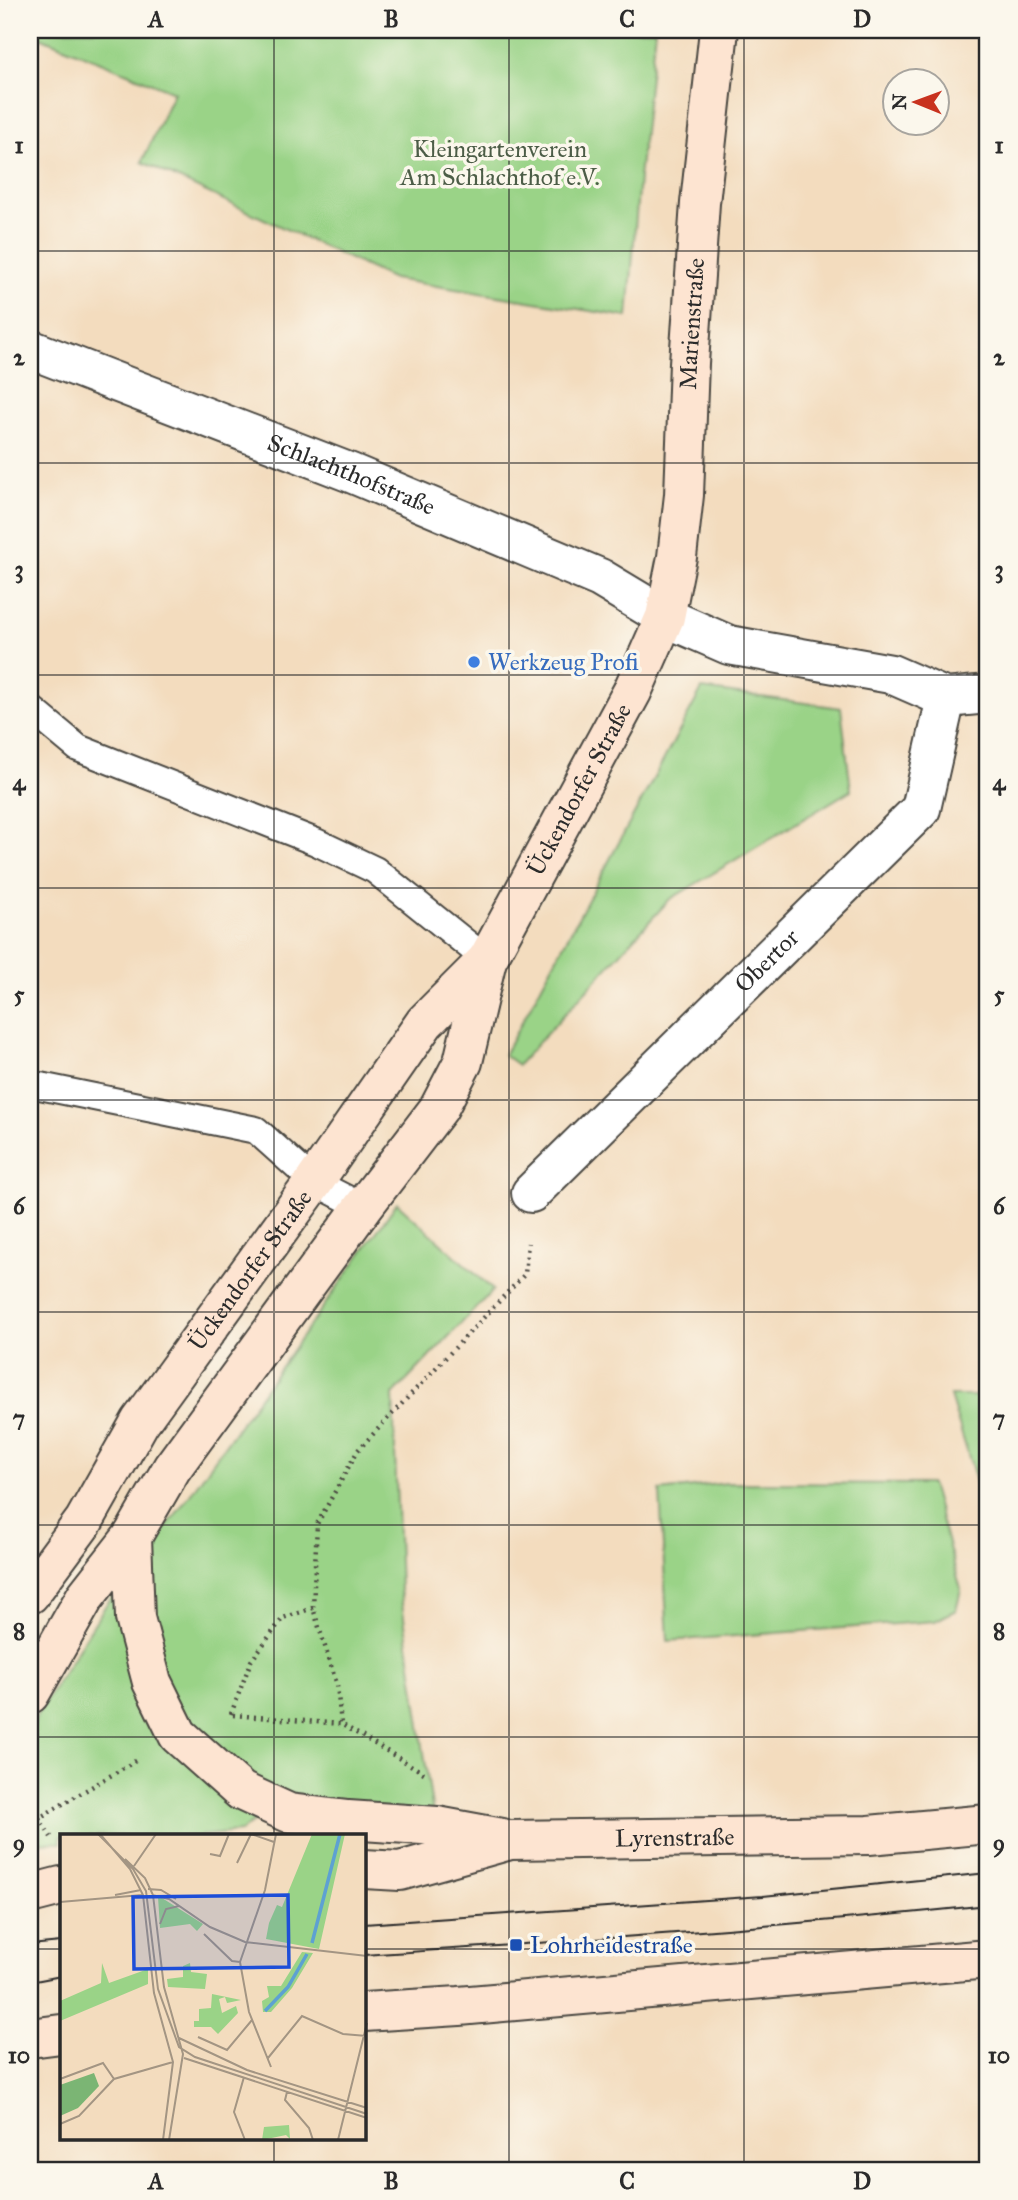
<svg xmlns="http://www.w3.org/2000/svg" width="1018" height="2200" viewBox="0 0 1018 2200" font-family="'IM FELL Great Primer',serif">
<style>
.green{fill:#9ad387;stroke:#627f59;stroke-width:2}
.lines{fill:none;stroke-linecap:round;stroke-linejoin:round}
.service-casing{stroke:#494641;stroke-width:30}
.minor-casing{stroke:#494641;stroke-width:42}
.secondary-casing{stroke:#494641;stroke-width:42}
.path{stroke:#494641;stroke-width:4.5;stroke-dasharray:2 5;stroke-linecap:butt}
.service{stroke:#fff;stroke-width:26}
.minor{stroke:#fff;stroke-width:38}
.secondary{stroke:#fde4d1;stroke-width:38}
.tram{stroke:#2b2b2b;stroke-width:2}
.grid{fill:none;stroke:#2b2b2b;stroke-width:2;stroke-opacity:0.55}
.shop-dot{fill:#3f7fe0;stroke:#fbf7ec;stroke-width:2.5}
.transit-dot{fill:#1a4fb4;stroke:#fbf7ec;stroke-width:2.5}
.labels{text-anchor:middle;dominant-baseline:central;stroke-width:7;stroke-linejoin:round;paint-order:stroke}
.park-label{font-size:24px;fill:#4c5d47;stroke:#fbf7ec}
.street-label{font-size:24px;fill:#2b2b2b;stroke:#fbf7ec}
.shop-label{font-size:24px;fill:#366cbe;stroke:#fbf7ec;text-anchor:start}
.transit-label{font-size:24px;fill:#164399;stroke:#fbf7ec;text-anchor:start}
.inset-river{fill:none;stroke:#5da1d2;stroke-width:3.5}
.inset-road{fill:none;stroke:#a39583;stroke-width:2}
.view{fill:#1d4ed8;fill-opacity:0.15;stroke:#1d4ed8;stroke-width:3.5}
.inset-edge{fill:none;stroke:#2b2b2b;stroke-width:3.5}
.neatline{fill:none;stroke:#2b2b2b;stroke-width:2.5}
.grid-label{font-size:23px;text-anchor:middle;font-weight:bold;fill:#2b2b2b}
</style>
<rect width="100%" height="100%" fill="#fbf7ec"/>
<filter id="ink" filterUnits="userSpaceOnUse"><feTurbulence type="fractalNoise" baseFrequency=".0143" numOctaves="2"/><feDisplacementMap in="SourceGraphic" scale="14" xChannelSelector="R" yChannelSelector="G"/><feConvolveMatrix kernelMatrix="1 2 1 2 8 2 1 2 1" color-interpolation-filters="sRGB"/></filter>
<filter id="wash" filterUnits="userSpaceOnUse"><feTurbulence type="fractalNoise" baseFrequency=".00686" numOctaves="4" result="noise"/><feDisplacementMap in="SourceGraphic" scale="28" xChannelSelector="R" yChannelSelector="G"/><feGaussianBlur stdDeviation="1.57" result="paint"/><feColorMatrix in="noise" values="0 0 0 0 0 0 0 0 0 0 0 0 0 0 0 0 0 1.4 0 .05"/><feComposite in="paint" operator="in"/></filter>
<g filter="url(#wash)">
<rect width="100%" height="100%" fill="#f3dcbe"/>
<g class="green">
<polygon points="30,30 655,30 639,178 628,317 393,279 142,162 174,92 30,33"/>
<polygon points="702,689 841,708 851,790 669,900 518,1065 504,1055"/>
<polygon points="397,1203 493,1290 393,1395 400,1590 433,1814 360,1808 290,1793 240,1832 198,1836 61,1836 61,1843 30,1842 30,1737 37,1715 107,1603 176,1514"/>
<polygon points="950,1396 988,1396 988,1503 983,1503"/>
<polygon points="727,1483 931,1484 961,1589 956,1610 935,1621 668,1641 660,1491"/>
</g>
</g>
<g filter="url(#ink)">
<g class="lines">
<g class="service-casing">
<g id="service">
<polyline points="30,708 78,748 316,842 375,870 487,960"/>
<polyline points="30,1084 256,1130 314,1182 363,1207"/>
</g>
</g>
<g class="minor-casing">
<g id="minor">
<path id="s1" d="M 30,349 L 351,473 L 600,578 L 665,617 L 729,645 L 891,674 L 946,698 L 988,694"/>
<path id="s2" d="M 531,1193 L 921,809 L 946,698"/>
</g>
</g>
<g class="secondary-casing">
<g id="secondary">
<polyline points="132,1537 135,1618 152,1682 178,1735 241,1791 289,1813 348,1820 437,1826 502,1838"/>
<path id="s3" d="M 30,1594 L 84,1521 L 140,1422 L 314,1182 L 425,1022 L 487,960"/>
<path id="s4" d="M 30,1694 L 85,1597 L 132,1537 L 172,1468 L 363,1207 L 439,1108 L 463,1062 L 487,960 L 632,692 L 665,617 L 677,557 L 684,495 L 689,363 L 700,203 L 719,30"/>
<path id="s5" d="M 364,1869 L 400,1871 L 510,1840 L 869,1835 L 988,1824"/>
<polyline points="30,1894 61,1886"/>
<polyline points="364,2012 459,2006 988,1959"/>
<polyline points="30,2038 61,2034"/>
</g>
</g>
<g class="path">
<polyline points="231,1714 251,1661 283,1618 313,1608"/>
<polyline points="233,1715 341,1724"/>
<polyline points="424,1773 341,1724 337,1685 313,1608 317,1524 358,1450 525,1274 528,1243"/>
<polyline points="30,1817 39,1818 137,1760"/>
<polyline points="39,1818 51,1837"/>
</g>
<use href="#service" class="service"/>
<use href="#minor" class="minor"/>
<use href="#secondary" class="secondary"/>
<g class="tram">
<polyline points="364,1924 763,1896 988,1873"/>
<polyline points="30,1945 61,1942"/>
<path d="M 364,1955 C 572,1941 780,1927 988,1905"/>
<polyline points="30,1982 61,1976"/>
</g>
</g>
</g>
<path class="grid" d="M 274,30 L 274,1836M 509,30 L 509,2170M 744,30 L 744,2170M 30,251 L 988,251M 30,463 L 988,463M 30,675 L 988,675M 30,888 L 988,888M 30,1100 L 988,1100M 30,1312 L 988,1312M 30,1525 L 988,1525M 30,1737 L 988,1737M 30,1949 L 61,1949M 364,1949 L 988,1949M 274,2139 L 274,2170"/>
<circle class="shop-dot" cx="474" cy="662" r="7"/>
<rect class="transit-dot" x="509" y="1938" width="14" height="14" rx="3.5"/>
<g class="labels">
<g class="park-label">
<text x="500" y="149">Kleingartenverein<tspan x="500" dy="28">Am Schlachthof e.V.</tspan></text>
</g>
<g class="street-label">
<text stroke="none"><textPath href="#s4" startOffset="1554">Marienstraße</textPath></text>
<text stroke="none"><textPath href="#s1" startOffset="345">Schlachthofstraße</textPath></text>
<text stroke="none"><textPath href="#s4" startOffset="1066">Ückendorfer Straße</textPath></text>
<text stroke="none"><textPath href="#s2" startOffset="331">Obertor</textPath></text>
<text stroke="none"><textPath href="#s3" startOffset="392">Ückendorfer Straße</textPath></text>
<text stroke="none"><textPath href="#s5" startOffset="315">Lyrenstraße</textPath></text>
</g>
<g class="shop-label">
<text x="488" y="662">Werkzeug Profi</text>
</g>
<g class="transit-label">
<text x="530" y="1945">Lohrheidestraße</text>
</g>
</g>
<g transform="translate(60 1834)">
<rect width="306" height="306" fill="#f3dcbe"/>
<path d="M 252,0 L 285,0 L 259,115 L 206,105 L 209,89 L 217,71 L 222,73 ZM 98,63 L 102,64 L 143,90 L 137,97 L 130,90 L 100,94 ZM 242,118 L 253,119 L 232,154 L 211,178 L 203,178 L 202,167 L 209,163 L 207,152 L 221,152 ZM 42,129 L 49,149 L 88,135 L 88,150 L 0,187 L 0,167 L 41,149 ZM 130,129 L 131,138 L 147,140 L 145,155 L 108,153 L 107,145 L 123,143 L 123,132 ZM 152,160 L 181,166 L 167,169 L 165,163 L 159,165 L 162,179 L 176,172 L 178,179 L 158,200 L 151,193 L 134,193 L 134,187 L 139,187 L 139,175 L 151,174 ZM 229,291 L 230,305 L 226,301 L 202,306 L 204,293 Z" fill="#9ad387"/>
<path d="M 34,239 L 39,252 L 18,274 L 0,282 L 0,251 Z" fill="#7bb574"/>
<path class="inset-river" d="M 252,109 L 280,0M 205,177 L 228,153 L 247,120"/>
<path class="inset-road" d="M 38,0 L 73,35 L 86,57 L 98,155 L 119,213 L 135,223 L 307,280M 40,0 L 70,35 L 83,61 L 94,159 L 113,228 L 103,306M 150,20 L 160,22 L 169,0M 65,25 L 85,44 L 93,61 L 104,153 L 123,220 L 109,306M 177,29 L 191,0 L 214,8M 74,32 L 96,0M 88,55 L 101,56 L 116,65M 55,61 L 81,56M 92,61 L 109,65 L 150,93 L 185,108 L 307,122M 0,68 L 82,61M 100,90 L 106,75 L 119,72M 144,100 L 172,127 L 180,128M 138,203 L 167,216 L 192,186M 119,204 L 187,236 L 307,274M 124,224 L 307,284M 208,224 L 242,182 L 283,200 L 307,202M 211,233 L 189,178 L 180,128 L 205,56 L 216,0M 184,243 L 174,278 L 185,306M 0,245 L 43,229 L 54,245M 227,258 L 225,266 L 249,294 L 253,306M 0,290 L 19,282 L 54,245 L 113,228M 278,306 L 307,189"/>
<path class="view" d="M 228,61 L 229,133 L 74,135 L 73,63 Z"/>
<rect width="306" height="306" class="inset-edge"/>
</g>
<rect width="1018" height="2200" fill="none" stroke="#fbf7ec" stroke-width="77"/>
<g transform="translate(916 102) rotate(271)"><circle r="33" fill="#fbf7ec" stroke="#a8a59f" stroke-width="2"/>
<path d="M0-5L12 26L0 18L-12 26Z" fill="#c8321e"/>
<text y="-10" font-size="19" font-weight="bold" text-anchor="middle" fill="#2b2b2b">N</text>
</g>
<rect x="38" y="38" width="941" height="2124" class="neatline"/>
<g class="grid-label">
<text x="156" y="27">A</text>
<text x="391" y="27">B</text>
<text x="627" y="27">C</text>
<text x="862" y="27">D</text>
<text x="19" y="153">1</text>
<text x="999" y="153">1</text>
<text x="19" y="365">2</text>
<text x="999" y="365">2</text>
<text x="19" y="577">3</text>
<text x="999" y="577">3</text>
<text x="19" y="790">4</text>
<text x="999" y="790">4</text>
<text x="19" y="1002">5</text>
<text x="999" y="1002">5</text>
<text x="19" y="1214">6</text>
<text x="999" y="1214">6</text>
<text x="19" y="1426">7</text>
<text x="999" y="1426">7</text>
<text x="19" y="1639">8</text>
<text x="999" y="1639">8</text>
<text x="19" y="1851">9</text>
<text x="999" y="1851">9</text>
<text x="19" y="2063">10</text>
<text x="999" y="2063">10</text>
<text x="156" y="2189">A</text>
<text x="391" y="2189">B</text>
<text x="627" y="2189">C</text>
<text x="862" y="2189">D</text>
</g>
</svg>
